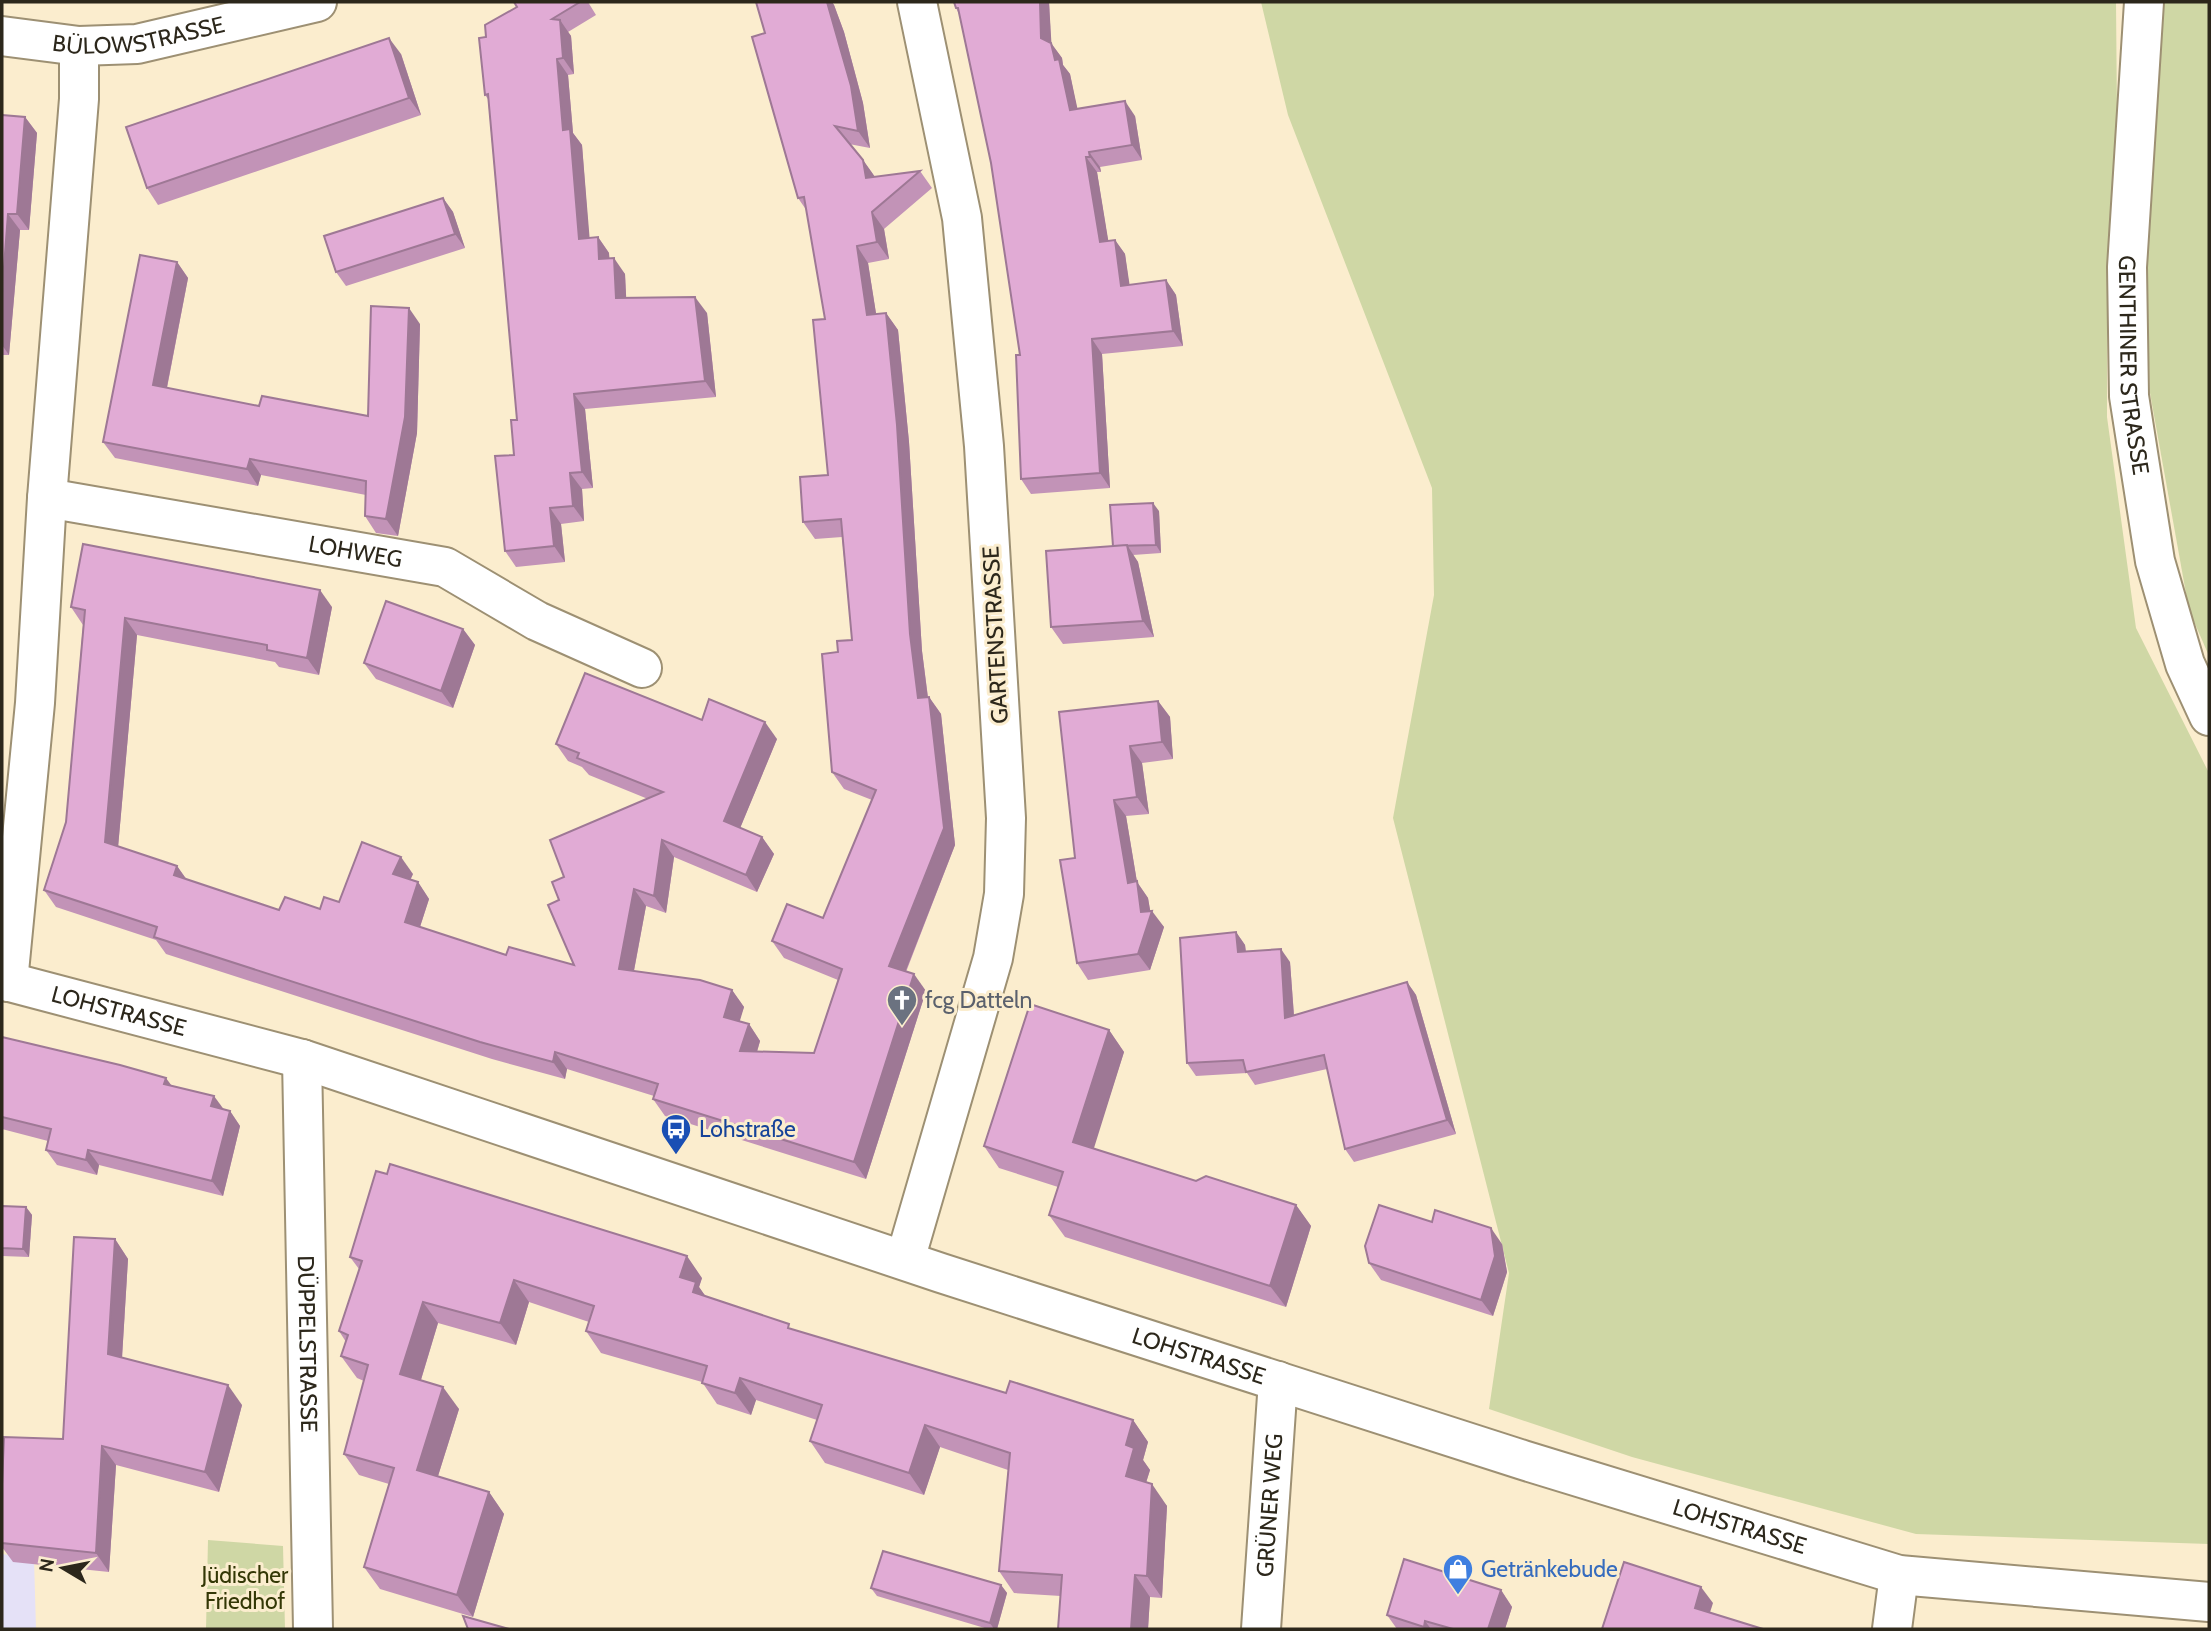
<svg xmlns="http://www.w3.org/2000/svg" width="2211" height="1631" viewBox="0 0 2211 1631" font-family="Cabin,sans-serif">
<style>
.industrial{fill:#e5e1f7}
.green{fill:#cfd7a5}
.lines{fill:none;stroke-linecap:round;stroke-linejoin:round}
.street-casing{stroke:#9d9073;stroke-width:42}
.street{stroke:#fff;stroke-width:38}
.wall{fill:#c293b7}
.shaded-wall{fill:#9e7895}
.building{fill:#e1abd5;stroke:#9e7895;stroke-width:2}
.labels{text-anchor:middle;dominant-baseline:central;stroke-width:6;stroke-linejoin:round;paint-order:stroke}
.street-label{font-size:23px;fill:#2c271b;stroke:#fbedce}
.worship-label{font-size:23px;fill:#5b616d;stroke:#fbedce;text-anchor:start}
.transit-label{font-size:23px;fill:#164399;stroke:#fbedce;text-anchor:start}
.shop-label{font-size:23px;fill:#366cbe;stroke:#fbedce;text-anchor:start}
.park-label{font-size:23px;fill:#333705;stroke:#fbedce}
</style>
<rect width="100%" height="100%" fill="#fbedce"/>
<polygon class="industrial" points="2,1554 34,1559 36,1629 2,1629"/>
<g class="green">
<polygon points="1261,2 2116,2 2117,117 2107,274 2107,417 2136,628 2209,773 2209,1544 1916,1534 1632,1457 1489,1409 1509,1273 1393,818 1434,595 1432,488 1288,115"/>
<polygon points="2160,2 2209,2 2209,656 2189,610 2150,393 2146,273"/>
<polygon points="208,1540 283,1546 285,1629 206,1629"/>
</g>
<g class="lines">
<g class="street-casing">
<g id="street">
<path id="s1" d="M 2144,2 L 2127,267 L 2129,396 L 2155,561 L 2185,664 L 2209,716"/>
<path id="s2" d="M 2,36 L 79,46 L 137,44 L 317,2"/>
<path id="s3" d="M 47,498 L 445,567 L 537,621 L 642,668"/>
<path id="s4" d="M 2,980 L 302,1059 L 941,1273 L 1523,1460 L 1899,1575 L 2209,1602"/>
<polyline points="8,982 35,703 47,498 79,99 79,46"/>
<path id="s5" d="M 302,1059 L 313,1629"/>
<polyline points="905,1260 993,958 1004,894 1006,818 984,446 962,218 917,2"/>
<path id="s6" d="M 1261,1629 L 1278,1381"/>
<polyline points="1892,1629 1899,1575"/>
</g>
</g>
<use href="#street" class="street"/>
</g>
<g class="wall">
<polygon points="514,2 588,2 596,15 568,32 571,36 574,74 568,75 573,133 582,145 589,238 598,237 609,253 609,258 625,274 626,298 707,313 716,397 585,409 593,488 582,489 584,521 561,524 565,562 516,567 505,551 517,420 488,99 485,95 486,37 517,7"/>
<polygon points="756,2 832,2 834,5 844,32 863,103 870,148 849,144 863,160 875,177 920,171 932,188 884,229 889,259 868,263 876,314 886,313 898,330 909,442 922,651 928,697 929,697 941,714 955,845 906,972 926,991 866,1179 665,1116 653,1099 654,1096 567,1069 565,1079 492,1059 166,954 156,940 56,907 44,890 66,822 83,625 71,607 332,607 319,675 279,667 275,662 137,635 118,847 177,866 187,880 279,910 320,909 413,874 410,880 418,882 429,899 420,927 506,955 574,965 559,900 564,877 648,799 589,775 582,767 568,761 556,744 702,720 777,739 740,828 762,837 774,854 757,892 674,857 666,913 646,906 634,971 732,990 744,1007 739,1021 749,1024 760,1041 757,1052 814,1053 838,980 784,958 772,941 823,918 872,800 844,789 832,772 838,652 852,640 842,537 815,539 803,522 828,475 825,319 807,211 798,198 765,33"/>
<polygon points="954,2 1049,2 1051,43 1062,58 1063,65 1070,74 1077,109 1135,116 1142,160 1100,167 1101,172 1097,172 1108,241 1115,240 1125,254 1129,285 1166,280 1176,295 1183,346 1102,354 1110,488 1031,494 1021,479 1020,355 991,163 959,14 956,8"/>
<polygon points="401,54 421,115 158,205 147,188"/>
<polygon points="2,115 25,117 37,133 29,230 20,230 9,355 2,355"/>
<polygon points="443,198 453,212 465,248 346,286 336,272"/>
<polygon points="177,262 188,278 167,388 259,406 368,416 420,324 417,433 398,536 376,533 365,516 366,495 261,475 258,486 115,458 103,442"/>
<polygon points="1159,511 1161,553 1133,555 1138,562 1154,637 1063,644 1051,627 1113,546"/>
<polygon points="463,629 475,645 453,708 376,679 364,663"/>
<polygon points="1158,701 1170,717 1173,759 1142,763 1149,814 1126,816 1137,882 1148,898 1150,911 1164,927 1150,970 1088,980 1077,963 1075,858 1059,712"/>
<polygon points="1236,932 1245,945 1246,951 1290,962 1294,1015 1407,982 1416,995 1456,1134 1354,1162 1345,1149 1327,1069 1255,1085 1247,1073 1196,1076 1187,1063"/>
<polygon points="1109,1030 1124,1052 1093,1148 1196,1181 1296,1205 1311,1226 1286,1307 1065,1237 1049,1215 1058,1187 999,1168 984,1146"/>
<polygon points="2,1037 171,1086 223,1109 230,1111 240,1126 223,1196 99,1165 97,1175 57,1165 46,1150 48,1141 2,1129"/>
<polygon points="2,1206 26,1207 32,1215 29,1257 2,1256"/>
<polygon points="115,1239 128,1259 122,1358 242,1405 219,1492 116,1465 109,1572 13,1562 2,1547 2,1484 63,1439"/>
<polygon points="1502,1244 1507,1272 1493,1316 1381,1280 1369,1263"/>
<polygon points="350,1257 702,1278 699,1287 706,1297 792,1329 1006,1393 1133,1420 1148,1442 1143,1460 1150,1470 1146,1483 1167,1506 1162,1598 1150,1597 1148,1629 1058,1629 1061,1596 1014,1593 999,1571 1008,1470 940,1447 924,1495 825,1463 810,1441 817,1420 756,1400 751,1415 717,1404 702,1382 601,1353 586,1331 589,1322 529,1302 516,1345 438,1323 421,1380 459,1409 438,1476 489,1492 504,1514 473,1617 380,1589 364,1567 389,1484 359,1475 344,1454 364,1381 357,1378 341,1356 346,1342 339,1331 359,1269"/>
<polygon points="1001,1585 1007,1593 997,1629 988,1629 877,1596 871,1588"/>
<polygon points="1501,1590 1512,1607 1505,1629 1397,1629 1387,1615"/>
</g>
<g class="shaded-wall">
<polygon points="827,2 832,2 834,5 844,32 863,103 870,148 858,131"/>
<polygon points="1040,2 1049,2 1052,53 1041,38"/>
<polygon points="560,20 571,36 574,74 563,58"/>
<polygon points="389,38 401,54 421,115 409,98"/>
<polygon points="1051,43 1062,58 1063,65 1070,74 1081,125 1070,110"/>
<polygon points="557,59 568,75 573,133 582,145 591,255 579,239 563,130"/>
<polygon points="1125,101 1135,116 1142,160 1132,145"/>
<polygon points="25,117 37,133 29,230 17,214"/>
<polygon points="1089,152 1100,167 1101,172 1090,157"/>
<polygon points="1086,157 1097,172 1111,257 1100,242"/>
<polygon points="863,160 875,177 866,178"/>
<polygon points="443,198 453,212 465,248 455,234"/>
<polygon points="872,212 884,229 889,259 877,242"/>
<polygon points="8,214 20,230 9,355 2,345 2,293"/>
<polygon points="598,237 609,253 611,275 599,259"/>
<polygon points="1115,240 1125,254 1132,301 1121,286"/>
<polygon points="857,246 868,263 879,332 867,315"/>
<polygon points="614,258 625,274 627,314 616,298"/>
<polygon points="177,262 188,278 164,402 153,385"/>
<polygon points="1166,280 1176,295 1183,346 1173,331"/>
<polygon points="695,297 707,313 716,397 705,381"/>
<polygon points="409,308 420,324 417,433 398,536 386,519"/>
<polygon points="886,313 898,330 909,442 922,651 930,715 918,698 910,634"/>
<polygon points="1092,339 1102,354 1110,488 1100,473"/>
<polygon points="574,394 585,409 593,488 582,472"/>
<polygon points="250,459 261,475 258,486 247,469"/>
<polygon points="570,473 582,489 584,521 573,506"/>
<polygon points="1153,503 1159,511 1161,553 1156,545"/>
<polygon points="550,508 561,524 565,562 554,546"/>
<polygon points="1127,545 1138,562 1154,637 1143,621"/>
<polygon points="320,590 332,607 319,675 307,658"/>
<polygon points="125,618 137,635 117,859 105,842"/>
<polygon points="463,629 475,645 453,708 441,691"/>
<polygon points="929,697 941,714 955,845 901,983 889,966"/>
<polygon points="1158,701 1170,717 1173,759 1162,742"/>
<polygon points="765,722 777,739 736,838 724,821"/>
<polygon points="1130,746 1142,763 1149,814 1137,797"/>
<polygon points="1114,800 1126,816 1137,882 1148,898 1151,915 1152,911 1164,927 1150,970 1138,954 1128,883"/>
<polygon points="762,837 774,854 757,892 746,875"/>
<polygon points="662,840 674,857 666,913 654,896"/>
<polygon points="401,857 413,874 405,891 393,874"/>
<polygon points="177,866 189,883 174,875"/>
<polygon points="418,882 429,899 416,939 405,922"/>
<polygon points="634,889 646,906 631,986 619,969"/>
<polygon points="1236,932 1245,945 1247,965 1238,952"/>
<polygon points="1281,949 1290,962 1295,1031 1285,1018"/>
<polygon points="914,974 926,991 866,1179 854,1162"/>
<polygon points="1407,982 1416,995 1456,1134 1447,1120"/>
<polygon points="732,990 744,1007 736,1034 724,1017"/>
<polygon points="749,1024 760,1041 752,1068 740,1051"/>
<polygon points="1109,1030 1124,1052 1089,1164 1073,1142"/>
<polygon points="555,1052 567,1069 565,1079 553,1062"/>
<polygon points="166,1078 177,1093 164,1084"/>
<polygon points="214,1096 225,1111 211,1106"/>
<polygon points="230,1111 240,1126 223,1196 212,1181"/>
<polygon points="88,1150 99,1165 97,1175 86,1160"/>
<polygon points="1296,1205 1311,1226 1286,1307 1270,1286"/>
<polygon points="26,1207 32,1215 29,1257 23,1249"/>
<polygon points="1491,1228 1502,1244 1507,1272 1493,1316 1481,1300"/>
<polygon points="115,1239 128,1259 121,1374 108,1354"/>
<polygon points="687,1256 702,1278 699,1287 711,1304 708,1314 680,1277"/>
<polygon points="514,1280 529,1302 516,1345 500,1323"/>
<polygon points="423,1302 438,1323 416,1396 400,1374"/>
<polygon points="740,1378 756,1400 751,1415 735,1393"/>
<polygon points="228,1385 242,1405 219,1492 205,1472"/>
<polygon points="443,1387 459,1409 433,1492 417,1470"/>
<polygon points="1133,1420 1148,1442 1143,1460 1150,1470 1141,1498 1126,1476 1126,1445"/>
<polygon points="925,1425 940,1447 924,1495 909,1473"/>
<polygon points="102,1446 116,1465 109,1572 96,1553"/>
<polygon points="1152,1484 1167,1506 1162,1598 1147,1576"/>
<polygon points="489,1492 504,1514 473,1617 457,1595"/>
<polygon points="1135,1575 1150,1597 1148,1629 1131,1629"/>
<polygon points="1001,1585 1007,1593 997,1629 994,1629 990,1623"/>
<polygon points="1701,1587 1713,1603 1706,1625 1695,1608"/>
<polygon points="1501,1590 1512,1607 1505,1629 1488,1629"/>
<polygon points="1425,1621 1431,1629 1425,1629 1424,1627"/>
</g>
<g class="building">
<polygon points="514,2 580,2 552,19 560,20 563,58 557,59 563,130 570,129 579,239 598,237 599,259 614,258 616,298 695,297 705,381 574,394 582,472 570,473 573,506 550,508 554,546 505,551 495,456 514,455 511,420 517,420 488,94 485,95 479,38 486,37 485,25 517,7"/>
<polygon points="756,2 827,2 851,86 858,131 835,126 863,160 866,178 920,171 872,212 877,242 857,246 867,315 886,313 897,425 910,634 918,698 929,697 944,828 889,966 914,974 854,1162 653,1099 658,1084 555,1052 553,1062 480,1042 154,937 157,927 44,890 66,822 85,610 71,607 83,544 320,590 307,658 267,650 267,645 125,618 105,842 177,866 174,875 279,910 285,897 320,909 324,897 339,902 362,842 401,857 393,874 418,882 405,922 506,955 509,947 574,965 548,905 559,900 552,882 564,877 550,840 663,792 577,758 579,753 556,744 585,673 702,720 709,699 765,722 724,821 762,837 746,875 662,840 654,896 634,889 619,969 700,980 732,990 724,1017 749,1024 740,1051 814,1053 842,969 772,941 787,904 823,918 876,790 832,772 822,654 838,652 837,641 852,640 841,519 803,522 800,477 828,475 813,320 825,319 804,197 798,198 752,37 765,33"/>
<polygon points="954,2 1040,2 1041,38 1051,43 1055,60 1059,59 1070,110 1125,101 1132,145 1089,152 1090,157 1086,157 1100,242 1115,240 1121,286 1166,280 1173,331 1092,339 1100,473 1021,479 1016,355 1020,355 991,163 958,8 956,8"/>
<polygon points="389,38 409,98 147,188 126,127"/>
<polygon points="2,115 25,117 17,214 8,214 2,293"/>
<polygon points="443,198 455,234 336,272 324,236"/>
<polygon points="140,255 177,262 153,385 259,406 262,396 368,416 371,306 409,308 405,417 386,519 365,516 366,481 250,459 247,469 103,442"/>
<polygon points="1153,503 1156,545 1113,546 1110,505"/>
<polygon points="1127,545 1143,621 1051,627 1046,551"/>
<polygon points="386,601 463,629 441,691 364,663"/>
<polygon points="1158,701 1162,742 1130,746 1137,797 1114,800 1128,883 1137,881 1141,912 1152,911 1138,954 1077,963 1060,860 1075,858 1059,712"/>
<polygon points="1236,932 1238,952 1281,949 1285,1018 1407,982 1447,1120 1345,1149 1324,1055 1246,1072 1243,1060 1187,1063 1180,938"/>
<polygon points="1030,1004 1109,1030 1073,1142 1196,1181 1206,1176 1296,1205 1270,1286 1049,1215 1063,1172 984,1146"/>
<polygon points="2,1037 120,1065 166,1078 164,1084 214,1096 211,1106 230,1111 212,1181 88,1150 86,1160 46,1150 51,1129 2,1117"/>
<polygon points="390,1164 687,1256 680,1277 696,1282 693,1292 789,1324 788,1328 1006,1393 1010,1381 1133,1420 1126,1445 1134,1448 1126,1476 1152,1484 1147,1576 1135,1575 1131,1629 1058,1629 1062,1575 999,1571 1010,1453 925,1425 909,1473 810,1441 822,1405 740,1378 735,1393 702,1383 707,1366 586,1331 594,1306 514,1280 500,1323 423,1302 400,1374 443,1387 417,1470 489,1492 457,1595 364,1567 394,1468 344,1454 368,1365 341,1356 348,1335 339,1331 362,1261 350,1257 376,1171 387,1174"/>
<polygon points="1379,1205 1432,1222 1435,1210 1491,1228 1495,1256 1481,1300 1369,1263 1365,1246"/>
<polygon points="2,1206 26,1207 23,1249 2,1248"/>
<polygon points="74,1237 115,1239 108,1354 228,1385 205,1472 102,1446 96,1553 2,1543 2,1484 4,1437 63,1439"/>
<polygon points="883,1551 1001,1585 990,1623 871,1588"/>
<polygon points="1404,1559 1501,1590 1488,1629 1453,1629 1425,1621 1424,1627 1387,1615"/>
<polygon points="1624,1562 1701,1587 1695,1608 1763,1629 1602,1629"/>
<polygon points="463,1616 509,1629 468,1629"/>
</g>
<defs>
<g id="church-pin" transform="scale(1.575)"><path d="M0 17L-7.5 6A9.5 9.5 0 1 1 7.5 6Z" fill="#6b7280" stroke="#fbedce"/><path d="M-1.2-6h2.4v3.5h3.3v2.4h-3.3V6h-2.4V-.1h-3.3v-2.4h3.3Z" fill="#fff"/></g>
<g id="bus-pin" transform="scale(1.575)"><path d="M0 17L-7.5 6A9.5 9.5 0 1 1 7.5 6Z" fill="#1a4fb4" stroke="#fbedce"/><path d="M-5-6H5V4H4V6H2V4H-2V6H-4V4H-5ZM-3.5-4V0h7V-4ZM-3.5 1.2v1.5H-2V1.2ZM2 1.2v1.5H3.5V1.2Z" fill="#fff"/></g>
<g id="shop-pin" transform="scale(1.575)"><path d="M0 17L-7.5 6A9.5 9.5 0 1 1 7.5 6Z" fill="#3f7fe0" stroke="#fbedce"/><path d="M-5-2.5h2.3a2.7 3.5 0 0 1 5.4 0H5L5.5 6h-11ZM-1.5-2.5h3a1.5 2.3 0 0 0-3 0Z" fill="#fff"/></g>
</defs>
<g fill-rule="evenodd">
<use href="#church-pin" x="902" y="1000"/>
<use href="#bus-pin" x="676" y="1129"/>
<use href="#shop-pin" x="1458" y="1569"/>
</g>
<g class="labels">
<g class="street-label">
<text stroke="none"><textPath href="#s2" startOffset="138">BÜLOWSTRASSE</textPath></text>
<text stroke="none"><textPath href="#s1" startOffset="364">GENTHINER STRASSE</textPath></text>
<text stroke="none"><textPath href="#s3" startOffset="313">LOHWEG</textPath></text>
<text transform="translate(995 635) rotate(-93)">GARTENSTRASSE</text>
<text stroke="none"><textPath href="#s4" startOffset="121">LOHSTRASSE</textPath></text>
<text stroke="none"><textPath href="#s5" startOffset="285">DÜPPELSTRASSE</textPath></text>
<text stroke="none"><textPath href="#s4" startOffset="1255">LOHSTRASSE</textPath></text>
<text stroke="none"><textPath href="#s6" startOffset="124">GRÜNER WEG</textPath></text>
<text stroke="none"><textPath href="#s4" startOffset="1822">LOHSTRASSE</textPath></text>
</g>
<g class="worship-label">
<text x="925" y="1000">fcg Datteln</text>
</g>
<g class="transit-label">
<text x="699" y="1129">Lohstraße</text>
</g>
<g class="shop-label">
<text x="1481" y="1569">Getränkebude</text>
</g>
<g class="park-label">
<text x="245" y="1575">Jüdischer<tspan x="245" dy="26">Friedhof</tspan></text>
</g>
</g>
<rect width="2211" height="1631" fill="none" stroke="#2c271b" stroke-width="7"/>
<g transform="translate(63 1568) rotate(280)" stroke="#fbedce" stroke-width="5" paint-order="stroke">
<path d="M0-5L12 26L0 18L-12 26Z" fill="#2c271b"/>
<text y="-10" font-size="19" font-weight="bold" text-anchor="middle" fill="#2c271b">N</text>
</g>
</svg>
